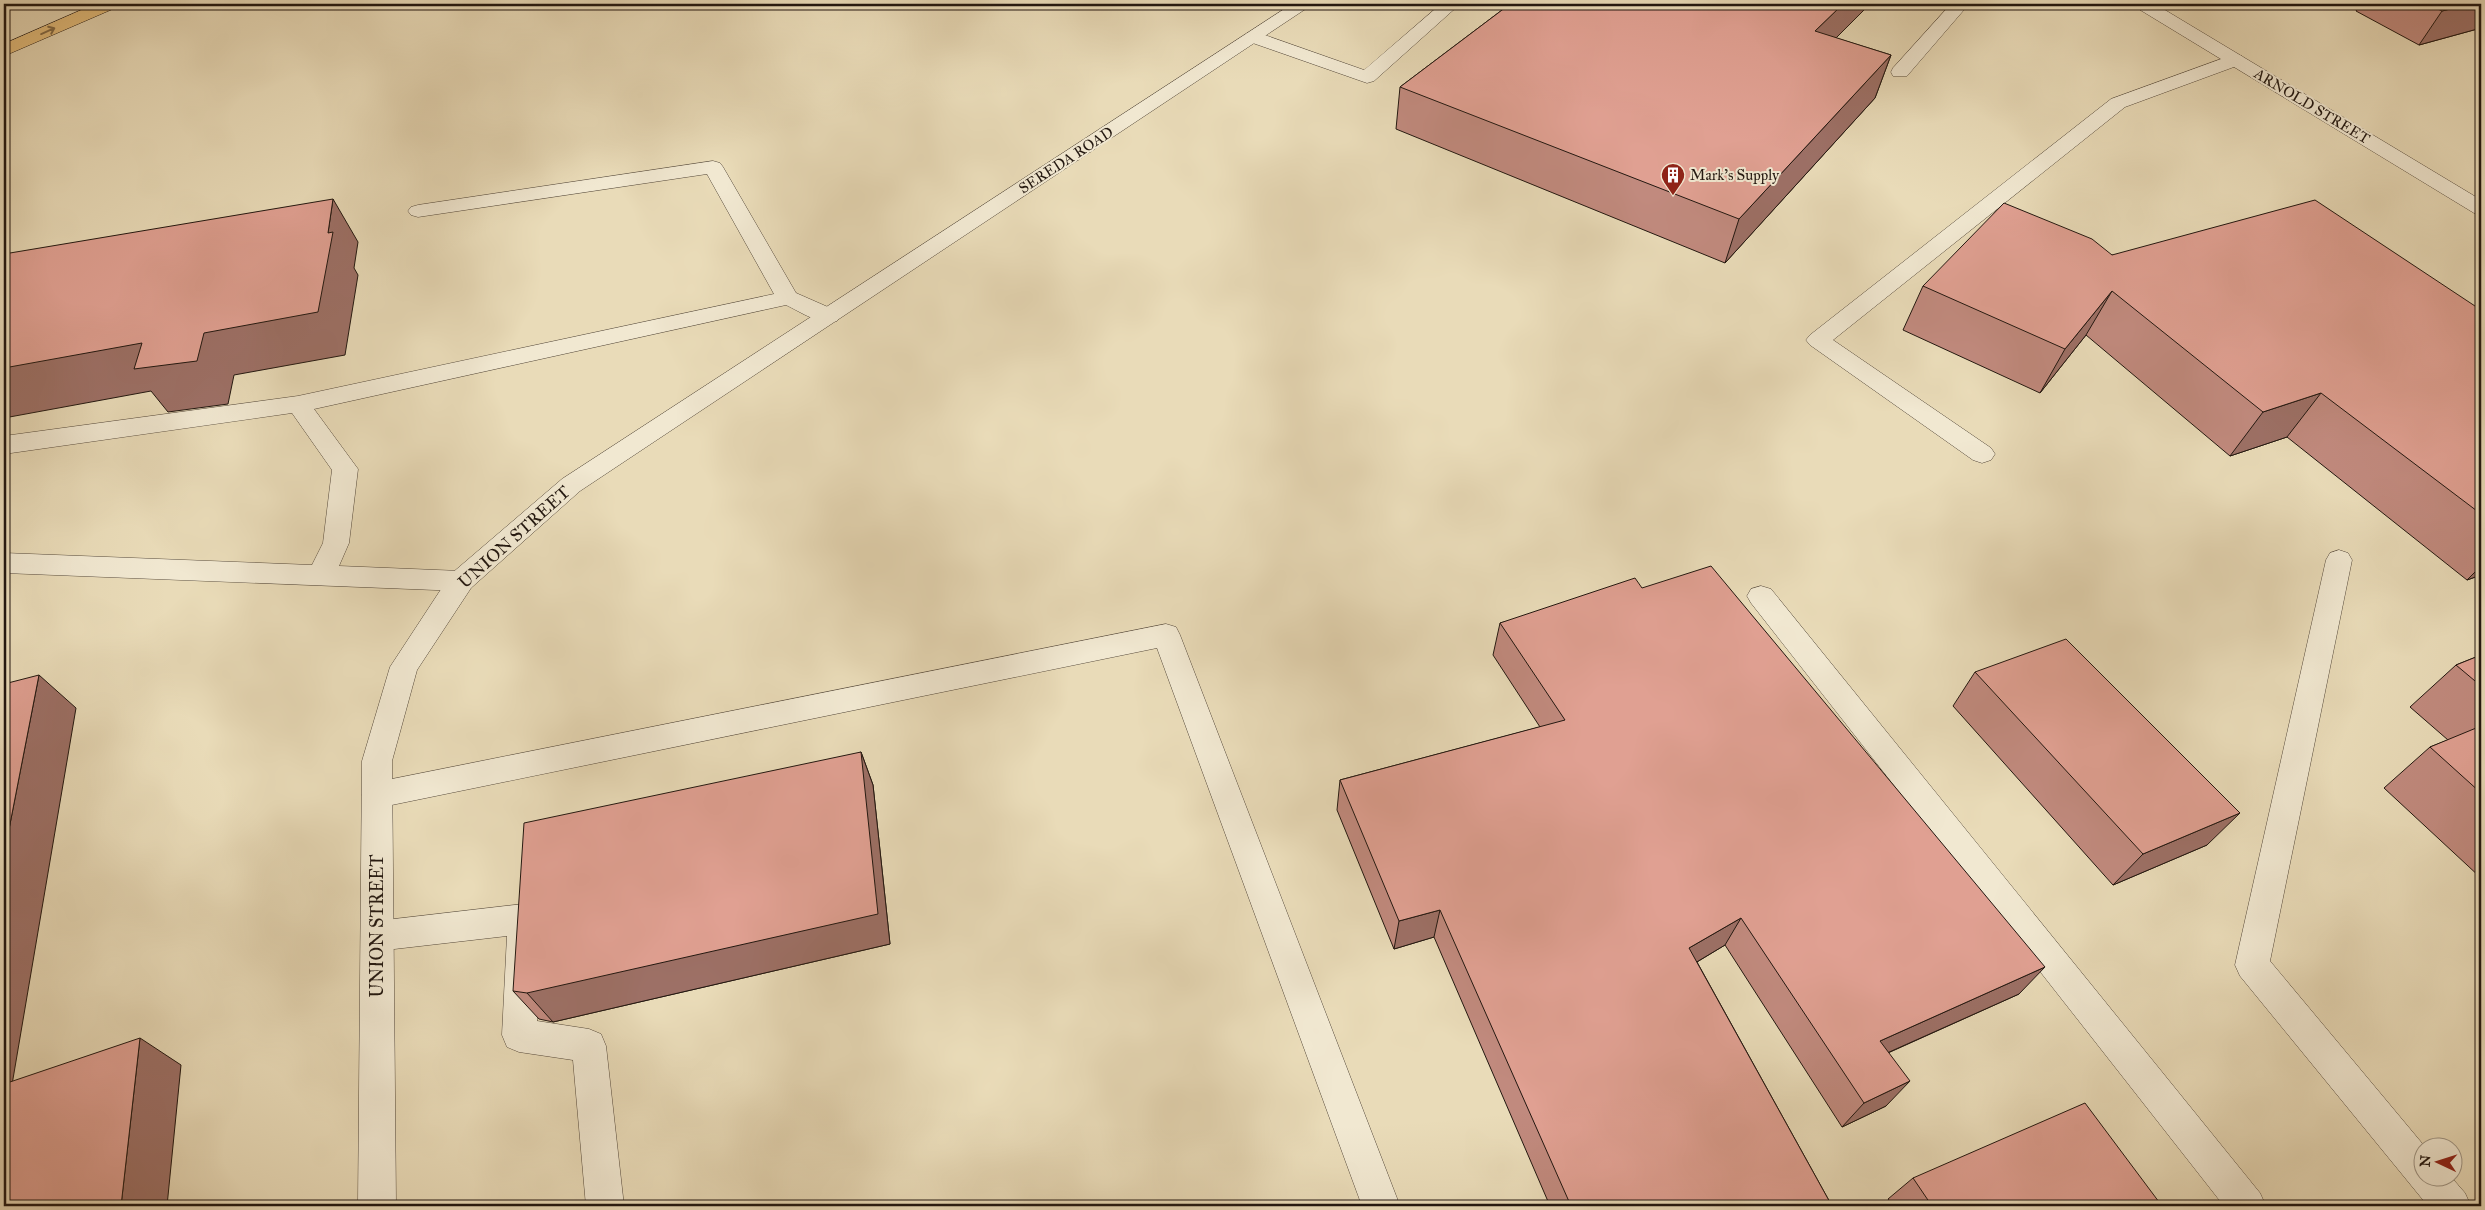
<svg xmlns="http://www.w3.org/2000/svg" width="2485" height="1210" viewBox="0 0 2485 1210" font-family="'IM FELL Great Primer',serif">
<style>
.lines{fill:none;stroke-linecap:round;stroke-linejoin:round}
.lane-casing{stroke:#54483a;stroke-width:1}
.street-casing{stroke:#54483a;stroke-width:1}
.highway-casing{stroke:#221710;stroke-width:1}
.lane{fill:#f1e8d1;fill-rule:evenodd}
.street{fill:#f1e8d1;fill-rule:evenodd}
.highway{fill:#e4be7c;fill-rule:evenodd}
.wall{fill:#c18a7e;stroke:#221710}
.shaded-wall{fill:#9d7066;stroke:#221710}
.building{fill:#e0a092;stroke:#221710}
.oneway{stroke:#836a46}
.labels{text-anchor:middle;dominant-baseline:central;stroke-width:4;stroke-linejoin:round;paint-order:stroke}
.far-street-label{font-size:15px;fill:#221710;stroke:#f1e8d1}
.far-poi-label{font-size:15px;fill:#221710;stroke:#f1e8d1;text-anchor:start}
.street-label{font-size:18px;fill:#221710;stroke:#f1e8d1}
</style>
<rect width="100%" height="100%" fill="#e9dbb8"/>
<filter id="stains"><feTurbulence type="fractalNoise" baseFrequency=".004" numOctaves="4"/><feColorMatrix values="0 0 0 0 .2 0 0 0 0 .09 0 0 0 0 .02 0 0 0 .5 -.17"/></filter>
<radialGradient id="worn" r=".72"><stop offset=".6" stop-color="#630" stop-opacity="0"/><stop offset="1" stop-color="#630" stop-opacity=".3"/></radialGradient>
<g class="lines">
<g class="lane-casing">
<g id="lane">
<polygon points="1441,4 1460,4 1374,81 1367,83 1247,41 1244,37 1247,33 1259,33 1364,70"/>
<polygon points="1951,4 1969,4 1907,76 1893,76 1891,72 1893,68"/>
<polygon points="2235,54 2242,56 2244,60 2242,64 2125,107 1833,340 1991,448 1995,454 1991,460 1982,463 1973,460 1810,345 1806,340 1810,335 2111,99"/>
<path d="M 713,161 L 720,163 L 723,167 L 796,293 L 837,311 L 840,316 L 837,321 C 820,326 801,312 786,305 L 314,409 L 358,469 L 349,543 L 339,566 L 461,571 L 471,574 L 475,581 L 471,588 L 461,591 L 4,573 L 4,553 L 312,565 L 323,543 L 332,470 L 292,413 L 4,454 L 4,436 L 298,396 L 774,294 L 707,174 L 418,217 L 411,215 L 408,211 L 411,207 L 418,205 Z"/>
<polygon points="2339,550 2348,553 2352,560 2270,961 2426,1148 2422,1148 2422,1178 2452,1178 2465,1193 2471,1206 2428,1206 2240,976 2235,965 2326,560 2330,553"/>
<polygon points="1761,586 1771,589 2260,1193 2266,1206 2224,1206 1751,603 1747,596 1751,589"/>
<polygon points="1166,624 1176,627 1180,635 1400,1206 1362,1206 1157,648 377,808 366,804 362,795 366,786 377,782"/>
<polygon points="524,904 536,908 540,919 537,1021 589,1029 601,1034 606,1046 624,1206 586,1206 573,1060 519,1052 507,1047 502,1035 507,936 377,951 365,947 361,936 365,925 377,921"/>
</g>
</g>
<g class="street-casing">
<g id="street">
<polygon points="1292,4 1313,4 580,491 471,588 417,670 392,761 396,1206 358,1206 362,761 390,667 451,574 562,479"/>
<polygon points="2134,4 2155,4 2481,200 2481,215 2474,213 2137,8"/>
</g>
</g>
<g class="highway-casing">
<polygon id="highway" points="95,4 118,4 115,8 4,56 4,44"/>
</g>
<use href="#lane" class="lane"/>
<use href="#street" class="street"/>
<use href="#highway" class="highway"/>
</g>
<g class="wall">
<polygon points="1510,4 1870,4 1836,38 1891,55 1875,98 1725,263 1396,129 1400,87"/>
<polygon points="2360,4 2481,4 2481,28 2419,45 2356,11"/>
<polygon points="2112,255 2481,310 2481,575 2467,580 2287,437 2230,456 2086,335 2040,393 1903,330 1923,286"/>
<polygon points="1642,588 2019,994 1888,1053 1886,1106 1842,1127 1725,945 1697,962 1832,1206 1550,1206 1434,937 1394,949 1337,810 1340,780 1540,727 1493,655 1500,623"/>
<polygon points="2481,655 2481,878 2384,788 2430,747 2448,740 2410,707 2456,665"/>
<polygon points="1975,672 2207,845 2113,885 1953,706"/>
<polygon points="861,752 873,785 890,944 553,1022 539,1019 513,991"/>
<polygon points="1913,1178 2162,1206 1893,1206 1888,1199"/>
</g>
<g class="shaded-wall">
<polygon points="1843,4 1870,4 1801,73 1815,31"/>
<polygon points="2470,4 2481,4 2481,28 2419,45 2442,11"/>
<polygon points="1891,55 1875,98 1725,263 1739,219"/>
<polygon points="333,199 358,242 354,268 358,275 345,355 234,375 228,404 168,412 151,391 4,418 4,368 328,233"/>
<polygon points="2112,291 2086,335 2040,393 2065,349"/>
<polygon points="2321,393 2287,437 2230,456 2263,412"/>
<polygon points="2481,566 2481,575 2467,580"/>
<polygon points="39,675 76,708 5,1126 4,1125 4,855"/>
<polygon points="861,752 873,785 890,944 553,1022 527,993"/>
<polygon points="2240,813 2207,845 2113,885 2143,854"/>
<polygon points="1440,910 1434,937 1394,949 1399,921"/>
<polygon points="1741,918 1725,945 1675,975 1689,948"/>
<polygon points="2045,967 2019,994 1858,1066 1880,1041"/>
<polygon points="140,1038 181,1065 167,1206 121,1206"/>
<polygon points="1910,1081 1886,1106 1842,1127 1864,1103"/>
</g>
<g class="building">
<polygon points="1510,4 1843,4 1815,31 1891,55 1739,219 1400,87"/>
<polygon points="2428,4 2470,4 2442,11"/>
<polygon points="333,199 328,233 333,232 318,312 204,333 197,361 134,369 142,343 4,368 4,254"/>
<polygon points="2315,200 2481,310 2481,514 2321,393 2263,412 2112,291 2065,349 1923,286 2004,203 2092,239 2112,255"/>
<polygon points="1711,566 2045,967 1880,1041 1910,1081 1864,1103 1741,918 1689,948 1832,1206 1571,1206 1440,910 1399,921 1340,780 1565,720 1500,623 1635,578 1642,588"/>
<polygon points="2066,639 2240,813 2143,854 1975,672"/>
<polygon points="2481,655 2481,686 2456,665"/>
<polygon points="39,675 4,855 4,684"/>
<polygon points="2481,726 2481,793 2430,747"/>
<polygon points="861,752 878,914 527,993 513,991 524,823"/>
<polygon points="140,1038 121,1206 4,1206 4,1084"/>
<polygon points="2085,1103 2162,1206 1932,1206 1913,1178"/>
</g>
<defs><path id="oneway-shaft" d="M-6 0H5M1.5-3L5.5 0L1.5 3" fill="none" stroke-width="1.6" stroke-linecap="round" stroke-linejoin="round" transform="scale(1.25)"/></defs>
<use class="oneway" href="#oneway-shaft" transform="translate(48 31) rotate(-24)"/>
<defs>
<g id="building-pin" transform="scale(1.25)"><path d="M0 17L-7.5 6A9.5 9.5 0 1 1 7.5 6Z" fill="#8f2418" stroke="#f1e8d1"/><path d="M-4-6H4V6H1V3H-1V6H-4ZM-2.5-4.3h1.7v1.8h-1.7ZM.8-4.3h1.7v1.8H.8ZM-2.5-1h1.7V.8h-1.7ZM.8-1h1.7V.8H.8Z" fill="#fff"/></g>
</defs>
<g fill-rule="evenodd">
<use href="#building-pin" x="1673" y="175"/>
</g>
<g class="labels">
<g class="far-street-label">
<text transform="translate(2312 106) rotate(31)">ARNOLD STREET</text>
<text transform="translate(1066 160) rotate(-33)">SEREDA ROAD</text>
</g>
<g class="far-poi-label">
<text x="1690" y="175">Mark's Supply</text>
</g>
<g class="street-label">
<text transform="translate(514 537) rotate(-42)">UNION STREET</text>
<text transform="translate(377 926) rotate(-90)">UNION STREET</text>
</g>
</g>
<rect width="2485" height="1210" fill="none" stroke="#e9dbb8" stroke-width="20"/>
<rect x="5" y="5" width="2475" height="1200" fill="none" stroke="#221710" stroke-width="2.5"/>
<rect x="10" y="10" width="2465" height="1190" fill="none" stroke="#221710"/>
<g transform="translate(2438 1162) rotate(274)"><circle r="24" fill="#f1e8d1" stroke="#9e9484"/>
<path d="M0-4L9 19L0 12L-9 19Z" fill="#8f2418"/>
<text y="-8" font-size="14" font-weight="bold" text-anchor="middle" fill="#221710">N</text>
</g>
<rect width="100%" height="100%" filter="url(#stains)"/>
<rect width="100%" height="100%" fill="url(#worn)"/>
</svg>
